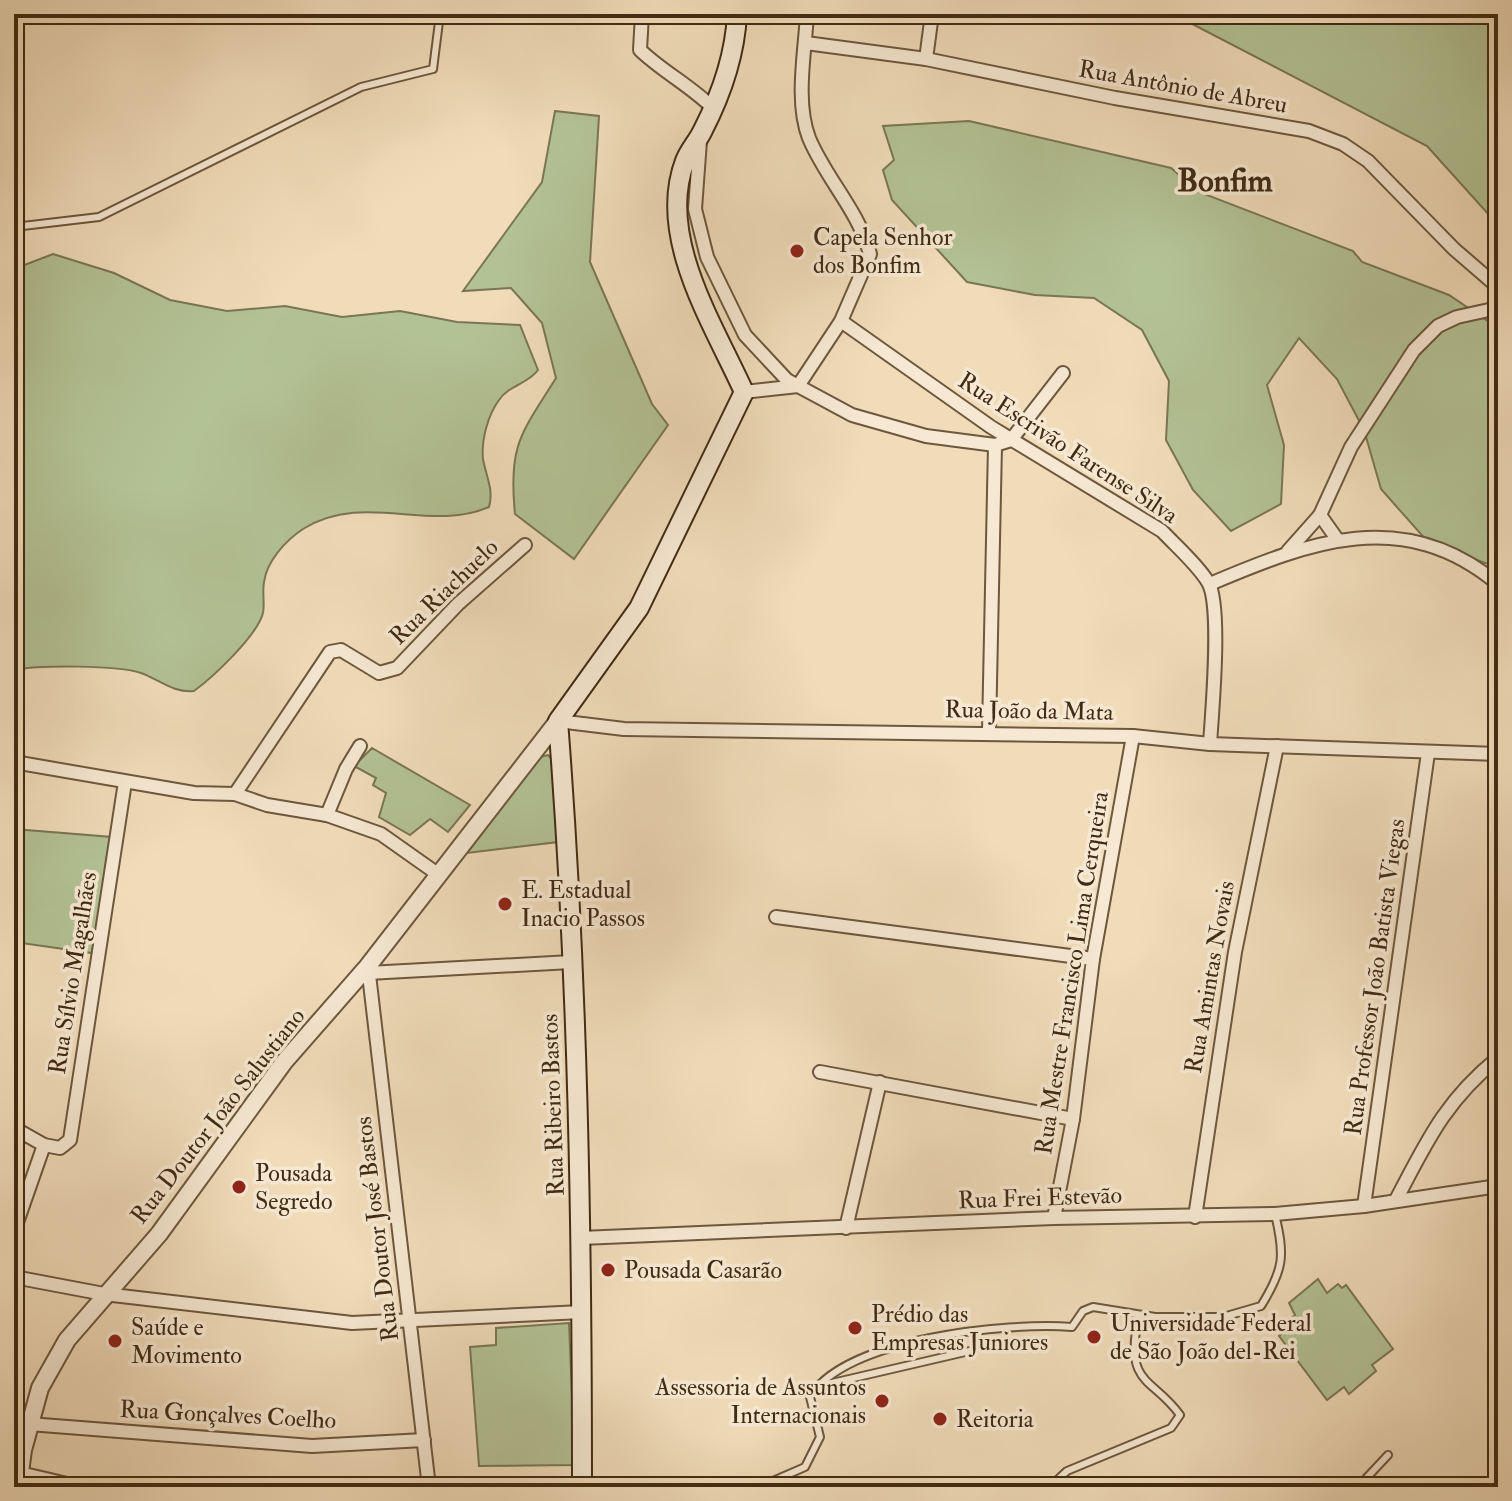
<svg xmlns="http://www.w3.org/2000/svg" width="1512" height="1501" viewBox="0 0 1512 1501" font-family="'IM FELL Double Pica',serif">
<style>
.green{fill:#b3c295;stroke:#7a7654;stroke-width:2}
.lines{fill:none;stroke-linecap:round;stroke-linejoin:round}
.service-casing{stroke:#6d573d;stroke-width:10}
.minor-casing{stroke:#6d573d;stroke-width:16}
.tertiary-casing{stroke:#6d573d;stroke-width:20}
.secondary-casing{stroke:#412b13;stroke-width:22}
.service{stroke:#f6e8d2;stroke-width:6}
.minor{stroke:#f6e8d2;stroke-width:12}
.tertiary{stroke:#f6e8d2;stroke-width:16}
.secondary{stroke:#f6e8d2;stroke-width:18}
.poi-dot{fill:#8f2418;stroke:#f6e8d2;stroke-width:3}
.labels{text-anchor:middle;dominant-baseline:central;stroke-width:7;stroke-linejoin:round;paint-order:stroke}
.street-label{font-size:24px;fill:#412b13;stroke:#f6e8d2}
.poi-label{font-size:24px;fill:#412b13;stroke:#f6e8d2;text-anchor:start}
.district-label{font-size:32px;font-weight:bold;fill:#412b13;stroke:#f6e8d2}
</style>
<rect width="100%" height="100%" fill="#f1dcba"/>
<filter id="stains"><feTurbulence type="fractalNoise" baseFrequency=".0025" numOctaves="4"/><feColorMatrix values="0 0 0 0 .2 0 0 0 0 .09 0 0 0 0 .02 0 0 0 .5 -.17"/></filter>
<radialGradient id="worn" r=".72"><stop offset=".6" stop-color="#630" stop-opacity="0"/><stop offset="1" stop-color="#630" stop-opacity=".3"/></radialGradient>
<g class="green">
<polygon points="1173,14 1494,14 1498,18 1498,225 1427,146"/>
<path d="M 555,111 L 599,116 L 590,262 L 652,404 L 668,425 L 574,559 L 515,514 C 508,445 521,434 556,378 L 542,323 L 511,288 L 463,291 L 542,182 Z"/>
<polygon points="969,121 1171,168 1199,192 1353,251 1362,262 1449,295 1498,328 1498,564 1485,563 1427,541 1381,489 1364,430 1337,379 1299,338 1267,385 1284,445 1281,504 1231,531 1193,490 1166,440 1169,381 1142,330 1094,298 1035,295 967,282 892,200 883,170 894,160 883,126"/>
<path d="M 53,254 L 114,273 L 170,300 L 227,311 L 285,306 L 342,317 L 400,311 L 457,322 L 520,325 L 538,370 C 528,384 509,385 499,400 C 488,415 481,440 483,459 C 486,476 494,490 489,507 C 429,533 364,491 303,529 C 285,541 267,561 264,582 C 262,592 265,604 263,613 C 257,636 213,677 194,691 C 173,693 160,680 141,673 C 117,665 40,665 14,670 L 14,269 Z"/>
<polygon points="372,748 470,805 448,832 430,819 410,835 379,817 386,793 373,785 376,778 354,766"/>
<polygon points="548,755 558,766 558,842 467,853 540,757"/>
<polygon points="14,829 112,837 92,953 14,942"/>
<polygon points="1318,1279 1327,1293 1338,1284 1342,1288 1346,1285 1393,1349 1372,1365 1376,1371 1349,1394 1344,1387 1327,1400 1279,1336 1285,1331 1283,1325 1295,1315 1289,1303"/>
<polygon points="569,1323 575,1465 479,1466 470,1347 496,1345 496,1328"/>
</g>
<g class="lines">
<g class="service-casing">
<g id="service">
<polyline points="14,227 99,217 361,87 433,69 440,14"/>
<polyline points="819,1386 974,1350"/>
<path d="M 759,1487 L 805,1467 L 820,1437 L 810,1397 C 845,1338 1008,1322 1072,1327 L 1083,1311 L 1093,1307 L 1155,1317"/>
<path d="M 1050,1487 L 1067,1471 L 1171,1428 L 1180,1415 C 1154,1379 1128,1385 1136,1331 L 1155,1317 L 1223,1317 L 1261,1306 C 1284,1269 1285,1256 1275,1214"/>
<polyline points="1358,1487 1388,1455"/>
</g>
</g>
<g class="minor-casing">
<g id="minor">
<path d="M 642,14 L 640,50 C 663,72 691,86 714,109"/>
<polyline points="806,43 926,59 1115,98 1309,131 1343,144 1368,161 1454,249 1498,287"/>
<polyline points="926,59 932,14"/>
<polyline points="700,141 695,209 707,257 745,335 787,380 852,415 926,436 995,445 1011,440 1063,373"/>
<path d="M 841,321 L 991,427 L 1162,531 C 1177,547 1197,564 1208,582 C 1222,605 1212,712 1210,744"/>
<path d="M 798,386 L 841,321 L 870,254 C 859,211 826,179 809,138 C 795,102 805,52 807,14"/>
<polyline points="744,392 798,386"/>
<polyline points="1320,515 1337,539"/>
<polyline points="1288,551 1320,515 1351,447 1414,350 1438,326 1457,317 1498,308"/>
<path d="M 1210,584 C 1309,542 1404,505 1498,584"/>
<polyline points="558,721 624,729 1133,736 1210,744 1498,754"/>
<polyline points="989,731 995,445"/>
<polyline points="14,762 194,793 235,794 267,805 327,815 381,834 439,875"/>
<polyline points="235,794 330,652 341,650 379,673 397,668 458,604 525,545"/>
<polyline points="327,815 346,769 360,746"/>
<polyline points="776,917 1093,959"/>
<polyline points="368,966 429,1487"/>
<polyline points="368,973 571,962"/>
<polyline points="820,1072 1073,1119"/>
<polyline points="14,1128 44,1145 60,1148 70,1140 125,782"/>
<path d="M 1396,1200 C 1427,1141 1445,1101 1498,1058"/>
<polyline points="1364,1206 1428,753"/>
<polyline points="1195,1217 1235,952 1277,746"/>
<polyline points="1054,1218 1073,1119 1093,959 1133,736"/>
<polyline points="846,1228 880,1082"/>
<polyline points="14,1231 44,1145"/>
<polyline points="581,1238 1054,1218 1275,1214 1364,1206 1498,1186"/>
<polyline points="14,1277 104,1294 352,1323 582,1312"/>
<polyline points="29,1424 312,1446 424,1440"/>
<polyline points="20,1473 80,1487"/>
</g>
</g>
<g class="tertiary-casing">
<polyline id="tertiary" points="18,1487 23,1450 40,1388 67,1340 159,1234 284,1062 368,966 558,721"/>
</g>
<g class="secondary-casing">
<path id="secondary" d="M 582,1487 C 582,1232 578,976 558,721 L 639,608 L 744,392 C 714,325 656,237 685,161 C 689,150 698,141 703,130 C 722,93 735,56 737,14"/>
</g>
<use href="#service" class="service"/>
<use href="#minor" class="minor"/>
<use href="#tertiary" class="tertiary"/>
<use href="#secondary" class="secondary"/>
</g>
<g class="poi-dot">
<circle cx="797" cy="251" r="8"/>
<circle cx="505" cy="904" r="8"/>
<circle cx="239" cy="1187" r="8"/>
<circle cx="608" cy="1270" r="8"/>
<circle cx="855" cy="1328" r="8"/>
<circle cx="1094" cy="1337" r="8"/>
<circle cx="115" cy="1341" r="8"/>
<circle cx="882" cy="1401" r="8"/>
<circle cx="940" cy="1419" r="8"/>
</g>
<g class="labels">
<g class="street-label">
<text transform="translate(1183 87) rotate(10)">Rua Antônio de Abreu</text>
<text transform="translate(1068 448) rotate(33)">Rua Escrivão Farense Silva</text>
<text transform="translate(444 592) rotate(-44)">Rua Riachuelo</text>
<text transform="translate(1029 711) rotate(1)">Rua João da Mata</text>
<text transform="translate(73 973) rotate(-81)">Rua Sílvio Magalhães</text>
<text transform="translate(1072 973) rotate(-81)">Rua Mestre Francisco Lima Cerqueira</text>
<text transform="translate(1210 977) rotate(-80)">Rua Amintas Novais</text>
<text transform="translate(1375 977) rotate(-82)">Rua Professor João Batista Viegas</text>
<text transform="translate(553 1105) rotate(-92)">Rua Ribeiro Bastos</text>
<text transform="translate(218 1116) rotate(-52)">Rua Doutor João Salustiano</text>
<text transform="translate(1040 1198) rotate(-2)">Rua Frei Estevão</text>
<text transform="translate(377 1229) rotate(-97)">Rua Doutor José Bastos</text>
<text transform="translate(228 1415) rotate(3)">Rua Gonçalves Coelho</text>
</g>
<g class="poi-label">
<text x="813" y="237">Capela Senhor<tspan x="813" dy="28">dos Bonfim</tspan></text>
<text x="521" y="890">E. Estadual<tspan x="521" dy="28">Inacio Passos</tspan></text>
<text x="255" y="1173">Pousada<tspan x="255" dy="28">Segredo</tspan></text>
<text x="624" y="1270">Pousada Casarão</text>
<text x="871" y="1314">Prédio das<tspan x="871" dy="28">Empresas Juniores</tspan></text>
<text x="1110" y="1323">Universidade Federal<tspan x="1110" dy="28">de São João del-Rei</tspan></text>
<text x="131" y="1327">Saúde e<tspan x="131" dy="28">Movimento</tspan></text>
<text x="866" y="1387" text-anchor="end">Assessoria de Assuntos<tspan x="866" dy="28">Internacionais</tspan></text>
<text x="956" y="1419">Reitoria</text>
</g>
<g class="district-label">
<text x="1225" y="181">Bonfim</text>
</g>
</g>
<rect width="1512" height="1501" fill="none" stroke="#f1dcba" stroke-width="48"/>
<rect x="16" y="16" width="1480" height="1469" fill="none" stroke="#412b13" stroke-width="4"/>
<rect x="24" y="24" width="1464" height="1453" fill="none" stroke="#412b13" stroke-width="2"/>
<rect width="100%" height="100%" filter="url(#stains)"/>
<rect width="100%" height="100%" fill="url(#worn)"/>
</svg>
